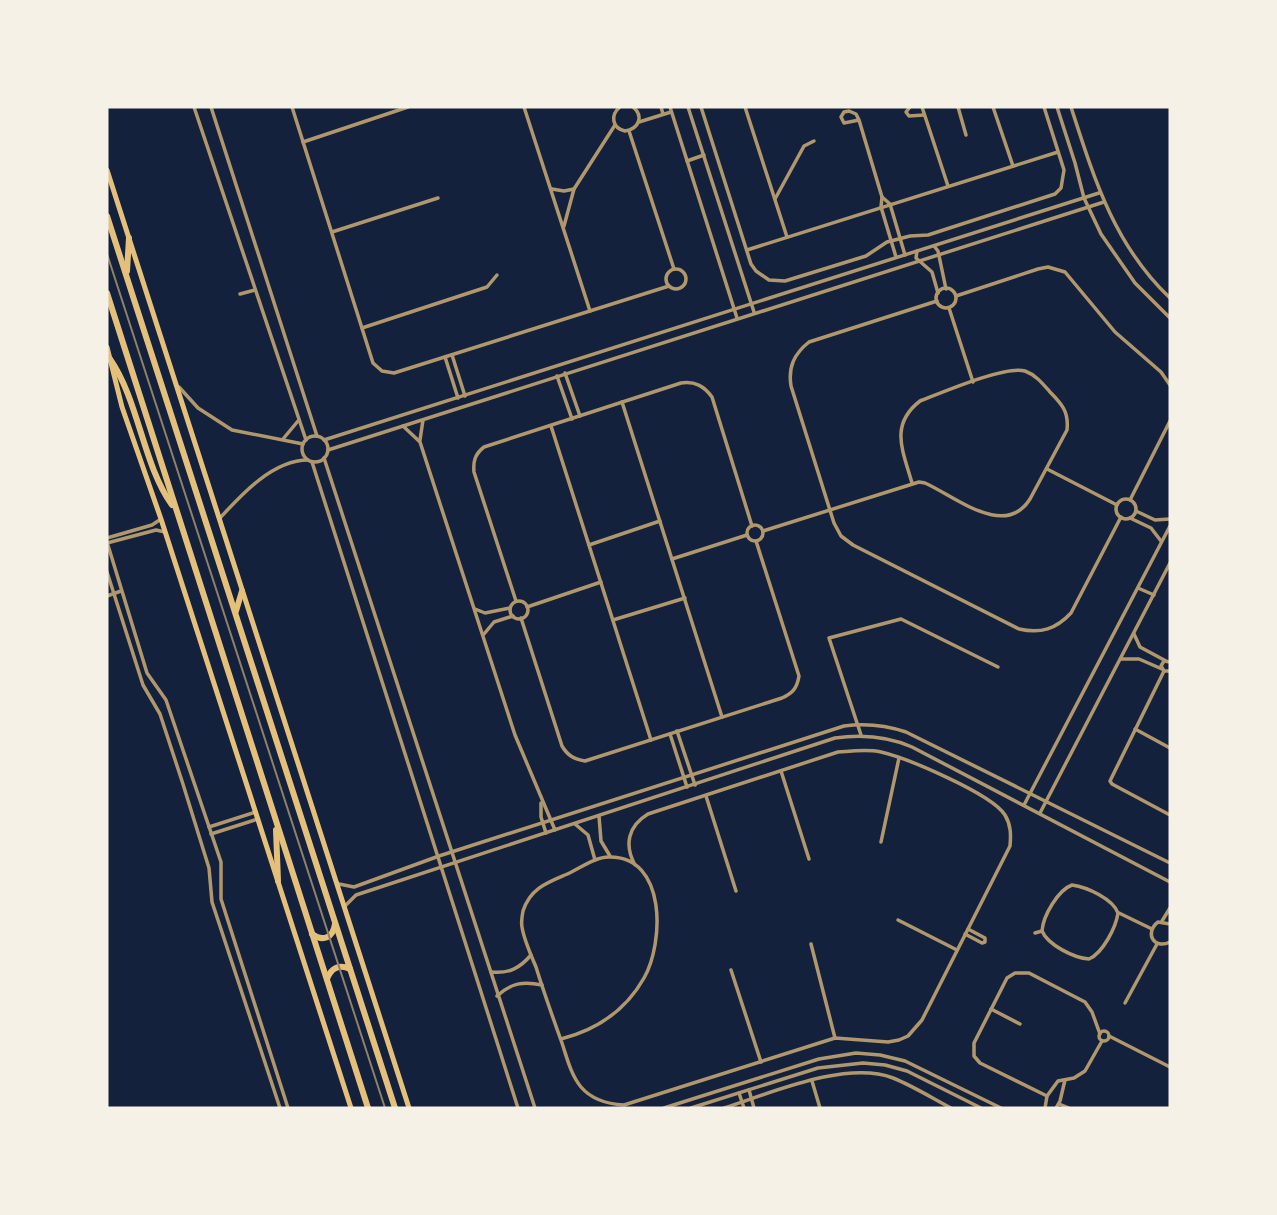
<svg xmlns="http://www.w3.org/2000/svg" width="1277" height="1215" viewBox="0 0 1277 1215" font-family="'Alegreya Sans',sans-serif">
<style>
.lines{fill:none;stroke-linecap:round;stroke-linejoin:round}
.minor{stroke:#b1986c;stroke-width:3.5}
.secondary{stroke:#e5c07b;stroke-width:5}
.trunk{stroke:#e5c07b;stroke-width:6}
.rail{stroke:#918062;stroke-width:2}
</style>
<rect width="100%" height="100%" fill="#14213d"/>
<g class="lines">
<g class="minor">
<polyline points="194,107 306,440"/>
<polyline points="211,107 317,436"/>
<polyline points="292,107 373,363 382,371 394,373 669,286"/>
<polyline points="524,107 590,311"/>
<path d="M 620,107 C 610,115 612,128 625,131 C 639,129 644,116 633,107"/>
<polyline points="661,107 663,114"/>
<polyline points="670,107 737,318"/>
<polyline points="688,107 754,312"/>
<polyline points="701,107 751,264 756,271 769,280 785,281 866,256 887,242 910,236 928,235 1055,194 1061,188 1064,170 1044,107"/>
<polyline points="745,107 787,237"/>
<polyline points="910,107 906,112 909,116 924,115"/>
<polyline points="922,107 948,186"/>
<polyline points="958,107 966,135"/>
<polyline points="993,107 1013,166"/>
<polyline points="1057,107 1075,163 1084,198 1101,234 1135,283 1170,318"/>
<path d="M 1071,107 C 1094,178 1114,245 1170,298"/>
<polyline points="859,120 856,114 849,111 844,112 841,117 844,123 859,120 882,197 881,207 896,257"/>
<polyline points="639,122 671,112"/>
<polyline points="629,131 674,269"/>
<polyline points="303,142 408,107"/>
<polyline points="687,161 704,155"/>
<polyline points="552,189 564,191 574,189"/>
<polyline points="882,197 890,204 905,255"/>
<polyline points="775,199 804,146 814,141"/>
<polyline points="564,226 574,189 615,125"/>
<polyline points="332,232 438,198"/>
<polyline points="934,246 938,251 946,289"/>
<polyline points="747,250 1058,152"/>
<polyline points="917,251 916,258 932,272 938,293"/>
<circle cx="676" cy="279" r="10"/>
<circle cx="946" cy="298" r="10"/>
<polyline points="240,294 255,290"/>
<polyline points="956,296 1038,269 1048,267 1065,272 1115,332 1161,372 1170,385"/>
<path d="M 937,301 L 809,342 C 794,354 788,367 791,386 L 834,523 L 841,536 L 853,545 L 1019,629 C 1041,634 1056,629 1071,613 L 1121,517"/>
<polyline points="949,308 973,382"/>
<polyline points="362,328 487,287 497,275"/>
<polyline points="452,355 465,396"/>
<polyline points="445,357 458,398"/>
<polyline points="565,373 580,416"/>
<polyline points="557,376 572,419"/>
<polyline points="179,387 198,408 232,430 303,444"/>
<polyline points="622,402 722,717"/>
<polyline points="403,426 420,442 515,735 555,830"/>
<polyline points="551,426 651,740"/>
<circle cx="315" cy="449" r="13"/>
<polyline points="283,439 298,421"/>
<polyline points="324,440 1099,193"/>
<polyline points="420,440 423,420"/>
<polyline points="328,450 1104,202"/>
<polyline points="324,458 535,1108"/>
<polyline points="312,462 518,1108"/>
<polyline points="1047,469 1117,505"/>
<circle cx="1126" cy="509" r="10"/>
<polyline points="1130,500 1170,421"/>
<polyline points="1136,511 1155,520 1170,519"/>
<path d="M 220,518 C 242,494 273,460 308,460"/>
<polyline points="1130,518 1151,528 1161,541"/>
<circle cx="755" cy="533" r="8"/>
<path d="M 763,531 L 919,482 L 925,483 C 956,497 1005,539 1030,499 L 1067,430 C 1069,412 1062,404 1050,392 C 1043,384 1036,375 1025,371 C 1006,365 941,393 920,401 C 889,425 903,451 912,483"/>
<polyline points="107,538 152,525 161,519"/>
<polyline points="107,542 147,673 166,700 221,862 221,899 288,1108"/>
<polyline points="107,543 156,530 165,532"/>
<polyline points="589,545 660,521"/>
<polyline points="672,559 747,535"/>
<polyline points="107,572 143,685 160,714 182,781 209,868 212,902 280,1108"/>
<polyline points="1138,588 1154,595"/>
<polyline points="107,596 121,591"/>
<path d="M 516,601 L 474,472 C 473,461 475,454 484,447 L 681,383 C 695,381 704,386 712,397 L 752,526"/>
<circle cx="519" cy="610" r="9"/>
<polyline points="527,607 601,582"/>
<polyline points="475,609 485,613 510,608"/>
<path d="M 521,618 L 562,746 C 568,756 574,759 585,761 L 782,698 C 793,693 797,688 799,676 L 756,541"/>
<polyline points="613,620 685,598"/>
<polyline points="484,634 494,622 513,616"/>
<polyline points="1134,634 1140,647 1166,661"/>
<polyline points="1121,659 1139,659 1162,669"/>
<polyline points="1170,662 1164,661 1161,666 1164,671 1170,671"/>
<polyline points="1164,671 1110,781 1112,784 1170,815"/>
<polyline points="1135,729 1170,748"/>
<polyline points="677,731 695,785"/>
<polyline points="670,734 687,787"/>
<polyline points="861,735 829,638 901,619 998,667"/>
<polyline points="781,771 809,859"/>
<polyline points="706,796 736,891"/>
<polyline points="541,803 541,817 546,833"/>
<polyline points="1024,805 1170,526"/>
<polyline points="1040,813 1170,563"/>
<polyline points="599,816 601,841 610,856"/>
<polyline points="575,824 588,835 595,860"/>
<polyline points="209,827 256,812"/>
<polyline points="211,834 258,819"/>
<polyline points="881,842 899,758"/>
<path d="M 339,884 L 354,887 L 439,856 L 844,726 C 866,723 885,725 906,732 L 1170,863"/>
<path d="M 1072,885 C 1087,887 1113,899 1118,913 C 1116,927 1103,953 1089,959 C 1074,958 1048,945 1042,931 C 1043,916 1058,890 1072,885 Z"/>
<path d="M 345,906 L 356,895 L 835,738 C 863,734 887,736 912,747 L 1170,882"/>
<polyline points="1119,913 1152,929"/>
<polyline points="898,920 957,950"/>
<polyline points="1162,921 1170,908"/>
<path d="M 1170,924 L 1158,922 C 1144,933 1154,950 1170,942"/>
<polyline points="1035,933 1042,931"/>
<polyline points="965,934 982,943 985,942 985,938 968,929"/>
<polyline points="811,944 835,1038"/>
<polyline points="731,970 761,1062"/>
<path d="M 491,972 C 509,974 520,968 531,955"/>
<path d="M 497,996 C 511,983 523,981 542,985"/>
<polyline points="1125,1003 1157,944"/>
<polyline points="991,1009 1020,1024"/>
<circle cx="1104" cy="1036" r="5"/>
<polyline points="1109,1036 1170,1067"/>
<path d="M 561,1039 C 596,1030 626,1010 644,978 C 664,943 667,856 609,857 C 594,857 579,869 565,875 C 546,883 530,889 523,911 C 522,916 521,922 522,927 C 524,940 531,955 536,967 C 544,993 553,1018 562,1043 C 567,1058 571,1075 581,1087 C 592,1100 607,1104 624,1105 L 835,1038 L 888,1042 L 899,1040 L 908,1036 L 922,1020 L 1010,846 C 1011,835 1011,825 1005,815 C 992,794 907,758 881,752 C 867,749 853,751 838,752 L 648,814 C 628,826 624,845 635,865"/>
<polyline points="812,1081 820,1108"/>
<polyline points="749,1090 754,1108"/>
<polyline points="739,1093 744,1108"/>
<polyline points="1047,1096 980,1063 974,1056 974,1043 1007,978 1015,973 1029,973 1085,1002 1092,1012 1100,1034"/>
<polyline points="1059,1104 1069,1108"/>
<polyline points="664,1108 819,1059 856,1053 880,1055 905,1061 1001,1108"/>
<polyline points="691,1108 818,1068 863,1063 885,1065 907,1071 981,1108"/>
<path d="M 724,1108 C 771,1093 846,1060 893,1078 C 913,1086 932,1098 951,1108"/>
<polyline points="1045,1108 1047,1096 1058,1081 1074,1078 1085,1071 1102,1041"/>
<polyline points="1056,1108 1060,1101 1065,1080"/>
</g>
<g class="secondary">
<polyline points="107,170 409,1108"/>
<polyline points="107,347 122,407 161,519 351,1108"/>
</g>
<g class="trunk">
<polyline points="107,216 395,1108"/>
<polyline points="127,271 129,238"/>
<polyline points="107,293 368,1108"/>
<path d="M 110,359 C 139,401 143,465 172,505"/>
<polyline points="236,611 242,591"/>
<polyline points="276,830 278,881"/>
<path d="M 312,934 C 323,942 333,938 335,924"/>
<path d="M 327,979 C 331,968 339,964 350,969"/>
</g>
<polyline class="rail" points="107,254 385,1108"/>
</g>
<rect width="1277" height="1215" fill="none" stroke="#f6f1e7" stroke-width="217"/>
</svg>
